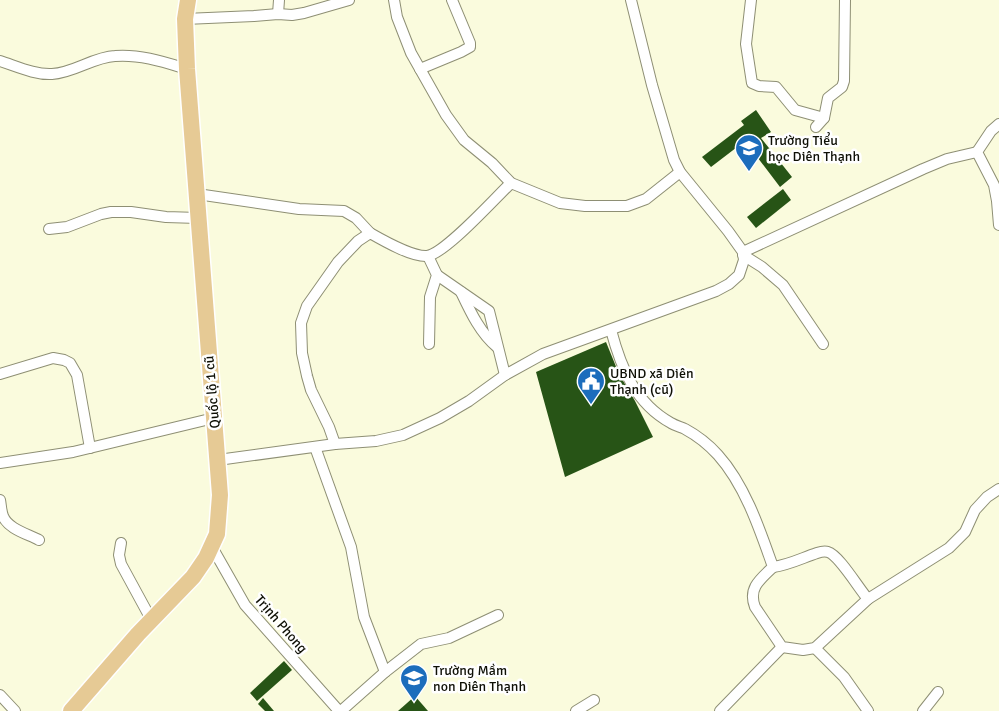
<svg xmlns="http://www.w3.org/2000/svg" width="999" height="711" viewBox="0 0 999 711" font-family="Signika,sans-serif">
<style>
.building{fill:#275416}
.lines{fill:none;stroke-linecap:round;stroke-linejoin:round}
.minor-casing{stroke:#8e8f74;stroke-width:12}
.primary-casing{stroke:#fff;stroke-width:19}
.minor{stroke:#fff;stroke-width:10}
.primary{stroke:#e6ca95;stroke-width:16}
.labels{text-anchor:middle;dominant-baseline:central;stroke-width:5;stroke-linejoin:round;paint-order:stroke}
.poi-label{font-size:14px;fill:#0f1006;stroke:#fff;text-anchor:start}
.street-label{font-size:14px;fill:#0f1006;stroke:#fff}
</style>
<rect width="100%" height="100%" fill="#fafbdd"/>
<g class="building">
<polygon points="756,110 771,132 761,138 792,177 780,187 745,141 711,167 702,157 744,125 741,121"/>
<polygon points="783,189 791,200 756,228 747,217"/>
<polygon points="606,342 619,374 635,401 653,437 565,477 536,372"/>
<polygon points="284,661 292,670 257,701 250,693"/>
<polygon points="415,696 428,711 398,711"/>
<polygon points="263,698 274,711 265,711 258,704"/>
</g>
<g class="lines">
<g class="minor-casing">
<g id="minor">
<polyline points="394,0 397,17 411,53 446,115 464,140 492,163 511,183 560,203 585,206 627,206 646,199 680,172"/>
<polyline points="751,0 746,44 752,83 759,86 776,87 795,110 824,118"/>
<polyline points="278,14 279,0"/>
<polyline points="185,19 254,16 278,14 292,15 304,13 349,0"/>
<path d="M 0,61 C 16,66 35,75 52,74 C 74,73 93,57 115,56 C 140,54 164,62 187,69"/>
<polyline points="420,69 461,52 470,47 470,43 452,0"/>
<polyline points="999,124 991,131 977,152 994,185 997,201 999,225"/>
<polyline points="816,127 824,118 828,98 842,87 844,81 845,0"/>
<polyline points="197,194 299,209 344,211 356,218 370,233"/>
<polyline points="49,229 67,227 101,214 111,212 131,212 166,217 198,218"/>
<polyline points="743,252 923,169 947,159 977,152"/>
<polyline points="743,255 762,267 783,285 823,344"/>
<polyline points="428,256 437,275 430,297 429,344"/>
<polyline points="437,275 489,311 505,375"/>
<path d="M 461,292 C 470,311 480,333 497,347"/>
<path d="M 611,330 C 621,368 635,403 671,423 C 676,426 681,427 685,429 C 698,436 709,445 718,455 C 745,485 760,530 773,567 C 759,580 748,589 755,607 L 782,647 L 803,650 L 815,648 L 868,599 L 949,548 L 965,532 L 975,510 L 987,497 L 999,489"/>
<polyline points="0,374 53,358 64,360 70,363 77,375 90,448"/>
<path d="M 335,444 L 329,427 L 311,390 L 307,376 L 302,353 L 301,323 L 307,306 L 338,262 L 358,241 L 370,233 C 384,241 412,257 427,256 C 445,254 496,197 511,183"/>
<polyline points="315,447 351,547 364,617 385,672"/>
<polyline points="218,460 335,444 376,441 403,435 440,418 469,401 505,375 543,354 716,291 729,284 739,275 744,260 743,252 728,231 680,172 674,160 652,85 631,0"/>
<polyline points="0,463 73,452 214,418"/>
<path d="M 0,500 C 1,505 1,511 3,516 C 8,529 28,534 39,540"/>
<polyline points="121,543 119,555 121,564 152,621"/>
<polyline points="212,547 245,605 339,711"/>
<path d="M 773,567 C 789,565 802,558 817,553 C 820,552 825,551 828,552 C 839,555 859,589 868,599"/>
<polyline points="815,648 844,677 868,711"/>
<polyline points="0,695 15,711"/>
<polyline points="341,711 385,672 421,644 449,638 498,615"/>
<polyline points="576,711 594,700"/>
<polyline points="720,711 782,647"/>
<polyline points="923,711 938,692"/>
</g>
</g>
<g class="primary-casing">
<polyline id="primary" points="71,711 138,634 193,577 206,558 217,534 220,495 187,69 185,19 188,0"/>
</g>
<use href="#minor" class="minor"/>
<use href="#primary" class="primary"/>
</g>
<defs>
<g id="school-pin" transform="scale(1.4375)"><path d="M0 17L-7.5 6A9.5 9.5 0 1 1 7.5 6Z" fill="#1c6dbc" stroke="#fff"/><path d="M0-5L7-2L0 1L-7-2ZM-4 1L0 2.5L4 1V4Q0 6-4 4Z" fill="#fff"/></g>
<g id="civic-pin" transform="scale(1.4375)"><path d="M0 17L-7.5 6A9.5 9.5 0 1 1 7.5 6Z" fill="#1c6dbc" stroke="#fff"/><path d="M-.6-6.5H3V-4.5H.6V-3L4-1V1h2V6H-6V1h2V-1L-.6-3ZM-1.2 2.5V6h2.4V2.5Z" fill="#fff"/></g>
</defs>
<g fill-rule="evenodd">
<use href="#school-pin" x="749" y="148"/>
<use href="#civic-pin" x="591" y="381"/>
<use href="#school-pin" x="414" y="678"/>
</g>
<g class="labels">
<g class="poi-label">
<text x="768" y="140">Trường Tiểu<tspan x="768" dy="16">học Diên Thạnh</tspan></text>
<text x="610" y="373">UBND xã Diên<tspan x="610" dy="16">Thạnh (cũ)</tspan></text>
<text x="433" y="670">Trường Mầm<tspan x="433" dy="16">non Diên Thạnh</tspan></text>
</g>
<g class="street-label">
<text transform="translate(212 392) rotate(-95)">Quốc lộ 1 cũ</text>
<text transform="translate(281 624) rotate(49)">Trịnh Phong</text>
</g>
</g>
</svg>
